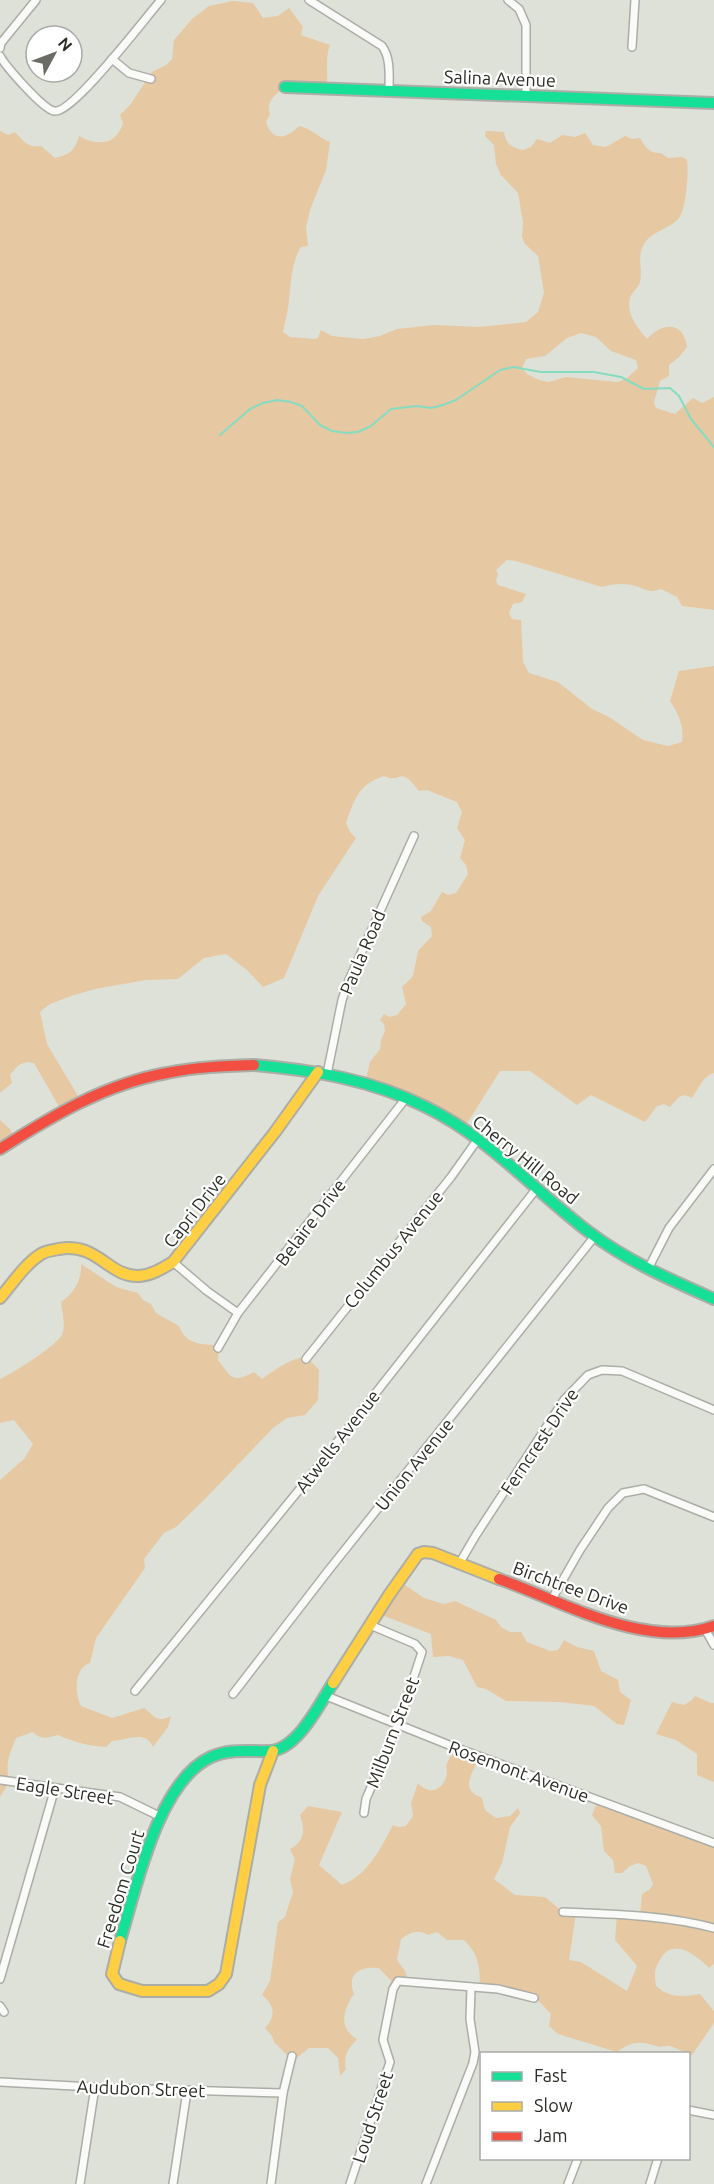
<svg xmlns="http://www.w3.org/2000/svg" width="714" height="2184" viewBox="0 0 714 2184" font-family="Ubuntu,sans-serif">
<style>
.green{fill:#e6c8a3;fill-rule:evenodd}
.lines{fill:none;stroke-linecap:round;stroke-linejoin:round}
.stream{stroke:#86dcc0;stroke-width:2}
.street-casing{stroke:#abada6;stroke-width:10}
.fast-casing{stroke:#abada6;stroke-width:14}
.slow-casing{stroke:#abada6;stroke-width:14}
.jam-casing{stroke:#abada6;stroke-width:14}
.street{stroke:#fafaf9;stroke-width:7}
.fast{stroke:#16e098;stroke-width:10}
.slow{stroke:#ffcf43;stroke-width:10}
.jam{stroke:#f24e42;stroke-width:10}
.labels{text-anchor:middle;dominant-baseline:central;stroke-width:4.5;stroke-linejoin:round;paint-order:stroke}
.street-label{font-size:18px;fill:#2b2d27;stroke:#fff}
</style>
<rect width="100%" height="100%" fill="#dee1d7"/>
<g class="green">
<path d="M 233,1 L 253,3 L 263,18 L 278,16 L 289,8 L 303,27 L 301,35 L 330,45 C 325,56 328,74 327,87 L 284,87 C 276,94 265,102 270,114 L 266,122 C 272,142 287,139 299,126 C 311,128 319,138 330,142 L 326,170 L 310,210 L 306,228 L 308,246 L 301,247 C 290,264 291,289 288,308 C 287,316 284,324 283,332 L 290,337 L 315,339 L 318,338 L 321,330 L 332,336 L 363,339 L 380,336 L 397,329 L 434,325 L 480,327 L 526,322 L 538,312 L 544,293 L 538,256 L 525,244 L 522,237 L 523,222 L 518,193 L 501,175 L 496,164 L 494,145 L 485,136 L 486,131 L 504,132 C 506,145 512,147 523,150 L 531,147 L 537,139 L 550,143 L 562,135 L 575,137 L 585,133 L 593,145 L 606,147 L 625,136 L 632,139 L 640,138 C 645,147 650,154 661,153 L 668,158 L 682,157 L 687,160 C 689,172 686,209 679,218 C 669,230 650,231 643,246 C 637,257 643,271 640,282 C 638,288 632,292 630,298 C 626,314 637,327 647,339 C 662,323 683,320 687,347 L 679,357 L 669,365 L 669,376 L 660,381 L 654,402 L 656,408 L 675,414 L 693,398 L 702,403 L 714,397 L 714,610 L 682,606 L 677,597 L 661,589 C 647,594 645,588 632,585 C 621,583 612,584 602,587 L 516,561 L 507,560 L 496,570 L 498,574 L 496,581 L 498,585 L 526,594 L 522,602 L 513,604 L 509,613 L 512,619 L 521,620 L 523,662 L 529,673 L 558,682 L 592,709 L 609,717 L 643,740 L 668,746 L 682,742 C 684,725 679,715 670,701 L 679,671 L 714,666 L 714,1073 C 703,1076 698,1089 692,1098 L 685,1095 L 679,1097 L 670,1107 L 664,1104 L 657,1106 L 645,1122 L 591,1095 L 577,1105 L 530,1071 L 500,1071 L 464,1128 L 366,1079 L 370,1062 L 380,1049 L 381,1040 L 385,1031 L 384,1024 L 380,1020 L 384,1014 L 389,1017 L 397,1015 L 406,1004 L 402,987 L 413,976 L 418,951 L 432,936 L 431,927 L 422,921 L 421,917 L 431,911 L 442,892 L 448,895 L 456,893 L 468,874 L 466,865 L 460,858 L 465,840 L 457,828 L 462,812 L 457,802 L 427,790 L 419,791 C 398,763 403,785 384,776 C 358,785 355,798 346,823 L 350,832 L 356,838 L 318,896 L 284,978 L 263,987 L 247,970 L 226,954 L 204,958 L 178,979 L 146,980 L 95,989 L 71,996 L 50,1004 L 40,1012 L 47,1044 L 81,1101 L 61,1110 L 34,1063 C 22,1060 17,1066 10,1075 L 12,1083 L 0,1093 L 0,131 L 8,135 L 15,132 C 23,141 28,148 41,146 L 55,158 C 70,155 75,150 79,136 C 97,146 116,146 123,123 L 120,115 L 130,105 L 152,72 L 166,65 L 172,59 L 174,40 L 192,19 L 209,6 ZM 581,333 L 596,337 L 611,351 L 636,360 L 638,368 L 626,379 L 618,382 L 566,377 L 549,382 L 539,380 L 527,374 L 522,368 L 526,359 L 545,356 L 567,338 Z"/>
<polygon points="0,1120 10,1129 15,1139 0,1149"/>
<path d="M 81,1264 L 116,1287 L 138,1293 L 143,1300 L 151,1304 L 156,1313 L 179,1326 C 185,1344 202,1345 219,1345 L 218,1360 C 231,1377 232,1384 254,1372 L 262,1379 C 275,1370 290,1358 307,1357 L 319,1370 L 318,1400 L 305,1415 L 287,1418 L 273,1428 L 202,1502 L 176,1527 L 164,1533 L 144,1559 L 145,1568 L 96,1638 L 90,1663 C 73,1669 75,1694 81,1706 L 112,1718 L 144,1708 C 156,1717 156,1723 171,1716 L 168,1727 L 153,1747 C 145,1729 126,1741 112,1741 L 106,1747 C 86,1745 76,1743 58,1735 C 47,1738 41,1740 33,1732 L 16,1738 C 10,1752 4,1766 10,1781 L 0,1797 L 0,1480 L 24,1459 L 33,1444 L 14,1420 L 0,1423 L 0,1379 C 12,1374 57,1345 62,1335 C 66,1326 62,1311 61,1302 C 74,1293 82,1280 81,1264 Z"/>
<polygon points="399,1581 424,1598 444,1604 455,1601 496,1620 501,1627 510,1632 521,1632 527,1642 550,1651 558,1650 564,1640 577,1647 594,1651 601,1671 618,1680 620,1692 631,1700 624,1725 617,1724 594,1706 560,1702 506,1701 486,1689 477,1687 463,1660 449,1656 433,1657 431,1634 379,1614"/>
<polygon points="695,1696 711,1703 714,1703 714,1782 697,1775 697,1754 676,1740 656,1734 672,1702 684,1705 692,1700"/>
<path d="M 454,1747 L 479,1758 C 472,1775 459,1789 482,1798 L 485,1810 L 496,1818 L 510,1816 L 518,1808 L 520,1813 L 510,1827 L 502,1863 L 494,1879 L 515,1895 L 545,1897 L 563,1912 L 576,1913 L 569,1960 L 581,1962 L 627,1991 L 637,1966 L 615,1940 L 617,1915 L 640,1916 L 642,1894 L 650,1889 L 653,1884 L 646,1866 L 638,1863 L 630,1866 L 622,1873 L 615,1873 L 613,1860 L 604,1851 L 601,1826 L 592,1815 L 598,1800 L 714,1843 L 714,1964 L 709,1968 C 697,1956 674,1937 661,1958 C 654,1970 654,1972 656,1986 C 669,1998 683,1997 700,1994 L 714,2011 L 714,2023 L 692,2055 C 685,2053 677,2048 670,2046 C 665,2045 661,2048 656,2046 C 640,2041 631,2041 617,2052 L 558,2034 L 549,2026 L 551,2014 L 536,1998 L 480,1988 C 480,1968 479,1954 464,1940 L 447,1940 L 437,1932 L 428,1935 C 417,1929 411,1932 401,1939 L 397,1960 L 405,1971 L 408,1980 L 394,1984 L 379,1968 C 360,1966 346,1973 354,1994 C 343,2010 338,2028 357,2039 C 348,2049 343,2055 346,2069 L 340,2076 L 338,2058 L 328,2048 L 309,2048 L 293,2061 L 274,2042 L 272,2036 L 265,2028 C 277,2015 274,2005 262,1995 L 270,1981 L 278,1922 L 285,1917 L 293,1892 L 290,1879 L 295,1859 L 290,1849 C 305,1841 305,1830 300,1815 L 308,1806 L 342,1812 L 319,1865 L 342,1885 C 367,1876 381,1848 393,1825 L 398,1827 L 406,1826 L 413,1816 L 411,1803 L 418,1783 C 420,1785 423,1788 426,1789 C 440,1795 450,1777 446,1766 Z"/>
</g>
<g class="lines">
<polyline class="stream" points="220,435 250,409 263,403 277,400 291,402 302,406 320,425 332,431 346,433 358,432 371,426 391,409 417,406 431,408 443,405 456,400 500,370 513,367 541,372 594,372 621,377 644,389 670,388 679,396 691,419 714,447"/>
<g class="street-casing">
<g id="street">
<path d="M 309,0 L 382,46 C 391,58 389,76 389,91"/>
<polyline points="508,0 519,9 526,25 526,96"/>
<polyline points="632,47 635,0"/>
<polyline points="0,48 1,43 36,0"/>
<path d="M 0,56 C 6,67 43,109 54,111 C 72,115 146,17 161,0"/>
<polyline points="112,59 129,73 151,79"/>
<polyline points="327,1074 342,1000 349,980 414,836"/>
<polyline points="173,1262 207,1291 238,1313"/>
<polyline points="648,1269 669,1228 714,1169"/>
<polyline points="218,1348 238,1313 406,1098"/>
<polyline points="306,1359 451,1177 478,1139"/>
<polyline points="459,1564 476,1535 564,1400 588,1375 602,1370 622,1371 714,1410"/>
<polyline points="552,1599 580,1550 608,1508 623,1493 644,1489 714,1517"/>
<polyline points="705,1629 714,1645"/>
<polyline points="135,1691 312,1474 537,1188"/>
<polyline points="233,1694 328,1571 595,1236"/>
<polyline points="324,1695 449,1745 714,1843"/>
<polyline points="1,1780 120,1797 161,1817"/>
<polyline points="364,1813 366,1799 398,1725 422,1652 415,1644 370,1625"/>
<path d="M 563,1912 C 613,1914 665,1915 714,1928"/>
<polyline points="0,1979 55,1788"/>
<polyline points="0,2006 4,2012"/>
<polyline points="0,2082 111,2088 283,2093"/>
<polyline points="688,2110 714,2115"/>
<polyline points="80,2184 95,2087"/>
<polyline points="173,2184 187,2091"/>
<polyline points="271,2184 283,2093 292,2056"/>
<polyline points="350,2184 390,2062 383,2040 393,1989 398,1981 498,1989 534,1998"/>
<polyline points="426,2184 473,2063 475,2052 470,2019 471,1988"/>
<polyline points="568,2184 578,2158"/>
<polyline points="650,2184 658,2158"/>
</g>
</g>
<g class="fast-casing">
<g id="fast">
<polyline points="285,87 714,103"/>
<path d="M 254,1065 C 314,1070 372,1080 426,1107 C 488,1137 535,1191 589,1232 C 627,1261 671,1280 714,1299"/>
<path d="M 120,1941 C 136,1888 158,1781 211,1757 C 231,1748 250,1752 270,1751 C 298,1749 320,1703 333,1683"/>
</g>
</g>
<g class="slow-casing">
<g id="slow">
<path d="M 0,1298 C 12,1284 25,1264 41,1254 C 46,1251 53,1250 59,1249 C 98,1242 108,1277 139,1276 C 152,1275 163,1268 173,1262 L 275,1132 L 318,1072"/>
<polyline points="333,1683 389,1595 418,1554 424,1552 433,1553 499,1579"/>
<polyline points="120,1941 112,1974 119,1984 142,1991 208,1991 219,1984 226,1974 260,1785 273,1751"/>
</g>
</g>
<g class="jam-casing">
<g id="jam">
<path d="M 0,1149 C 52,1116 105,1084 167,1073 C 196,1067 225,1066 254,1065"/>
<path d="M 499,1579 C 564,1602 645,1650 714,1626"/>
</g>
</g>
<use href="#street" class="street"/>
<use href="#fast" class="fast"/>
<use href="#slow" class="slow"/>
<use href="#jam" class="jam"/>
</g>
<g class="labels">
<g class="street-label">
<text transform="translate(500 78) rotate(2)">Salina Avenue</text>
<text transform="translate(362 952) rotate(-67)">Paula Road</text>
<text transform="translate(526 1159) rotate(39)">Cherry Hill Road</text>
<text transform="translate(194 1210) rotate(-52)">Capri Drive</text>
<text transform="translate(310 1222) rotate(-53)">Belaire Drive</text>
<text transform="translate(393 1249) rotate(-51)">Columbus Avenue</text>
<text transform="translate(337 1441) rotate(-52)">Atwells Avenue</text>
<text transform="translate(539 1441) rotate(-56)">Ferncrest Drive</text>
<text transform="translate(414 1464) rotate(-51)">Union Avenue</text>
<text transform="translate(571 1587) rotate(20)">Birchtree Drive</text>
<text transform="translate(392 1732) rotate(-69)">Milburn Street</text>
<text transform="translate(519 1771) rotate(20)">Rosemont Avenue</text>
<text transform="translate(65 1790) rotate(9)">Eagle Street</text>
<text transform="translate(120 1889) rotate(-73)">Freedom Court</text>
<text transform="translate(141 2088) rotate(2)">Audubon Street</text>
<text transform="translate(372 2117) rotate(-72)">Loud Street</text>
</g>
</g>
<rect x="480" y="2052" width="210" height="108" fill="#ffffff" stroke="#aaaba9" stroke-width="1.5"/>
<rect x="492" y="2072" width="30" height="9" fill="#16e098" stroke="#aaaba9" stroke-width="1.5"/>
<text x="534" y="2082" font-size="18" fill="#2b2d27">Fast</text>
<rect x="492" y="2102" width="30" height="9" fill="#ffcf43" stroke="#aaaba9" stroke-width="1.5"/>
<text x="534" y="2112" font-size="18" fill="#2b2d27">Slow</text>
<rect x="492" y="2132" width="30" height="9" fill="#f24e42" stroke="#aaaba9" stroke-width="1.5"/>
<text x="534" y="2142" font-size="18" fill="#2b2d27">Jam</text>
<g transform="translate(54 54) rotate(49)"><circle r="28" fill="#ffffff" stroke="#aaaba9" stroke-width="1.5"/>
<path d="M0-4.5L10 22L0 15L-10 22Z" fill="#6a6c65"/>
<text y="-9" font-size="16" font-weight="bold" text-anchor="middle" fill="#2b2d27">N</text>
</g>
</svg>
